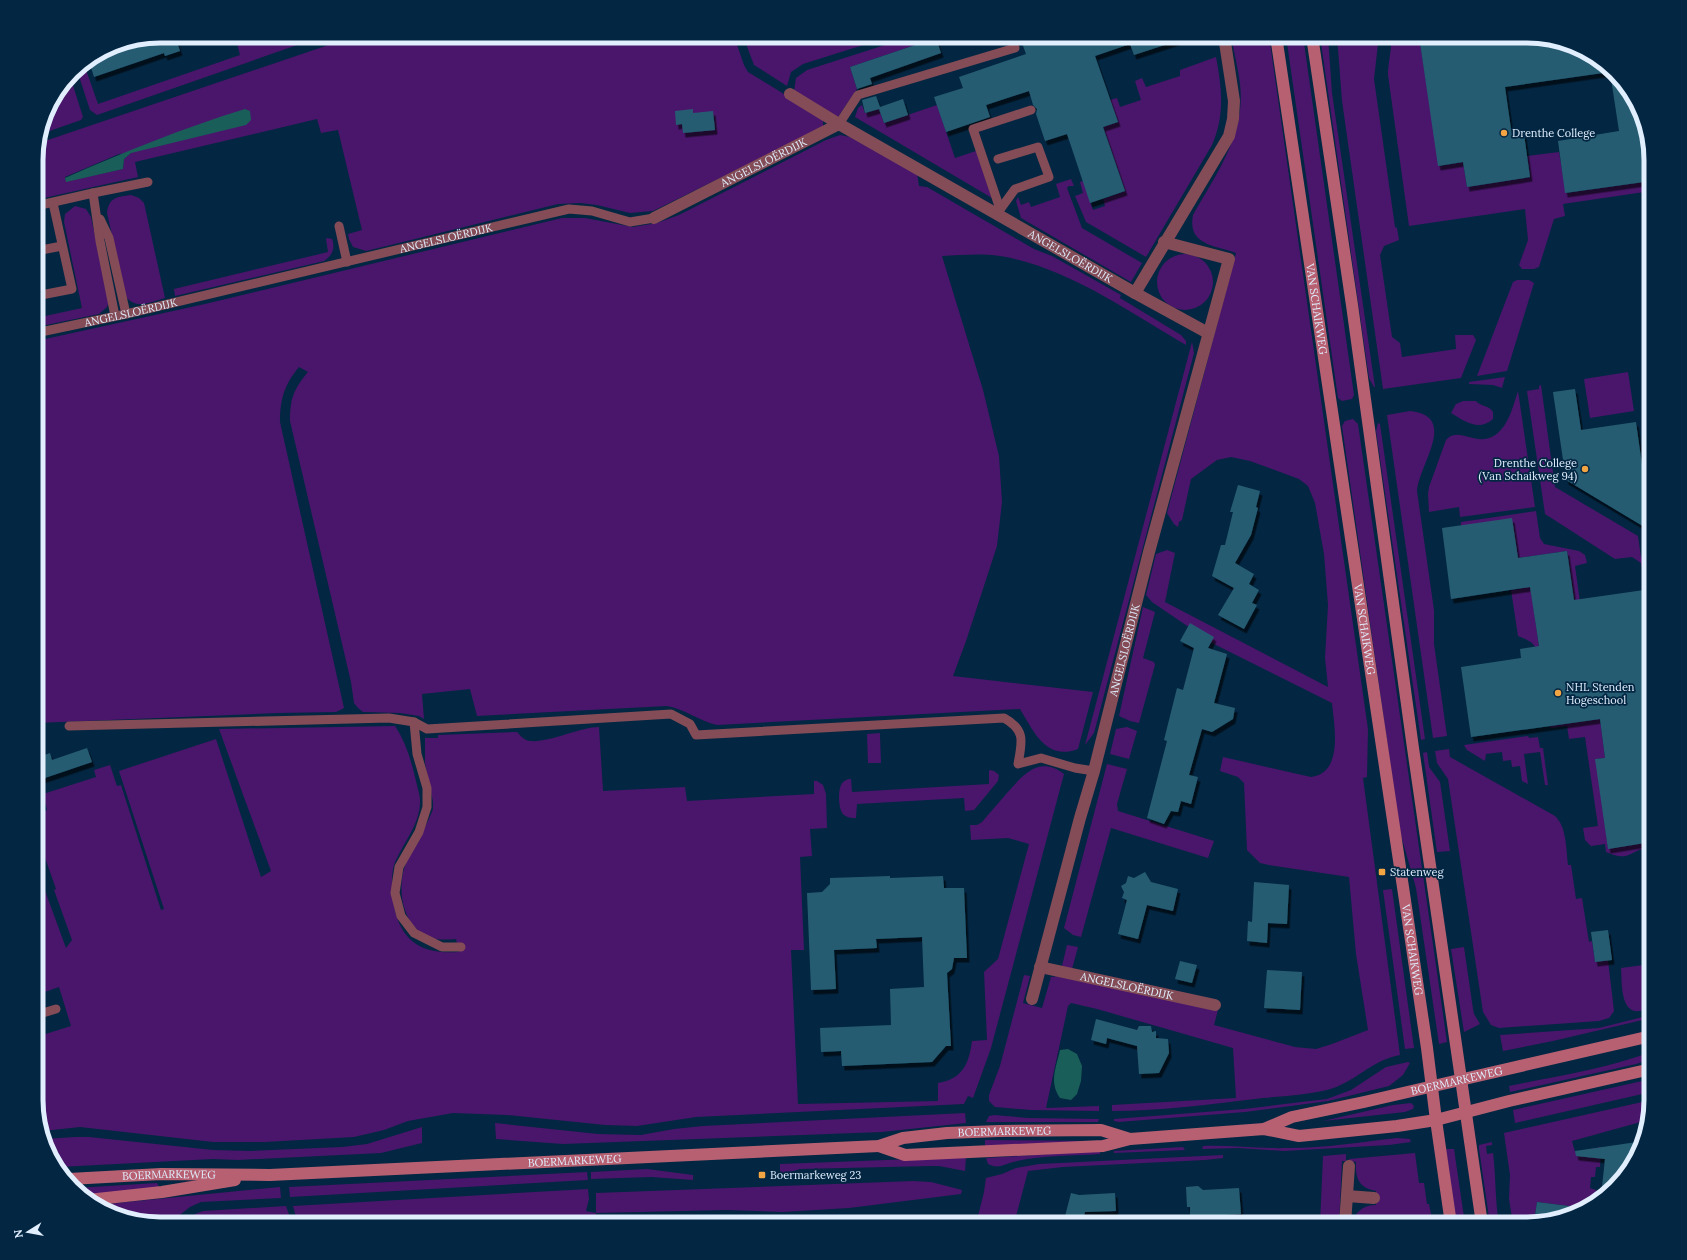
<svg xmlns="http://www.w3.org/2000/svg" width="1687" height="1260" viewBox="0 0 1687 1260" font-family="Lora,serif">
<style>
.green{fill:#49166b;fill-rule:evenodd}
.water{fill:#1a5e59}
.building{fill:#265c72;filter:url(#shadow)}
.lines{fill:none;stroke-linecap:round;stroke-linejoin:round}
.lane{stroke:#834c56;stroke-width:9}
.street{stroke:#834c56;stroke-width:12}
.secondary{stroke:#b76072;stroke-width:12}
.poi-dot{fill:#f3a443;stroke:#032642;stroke-width:1.5}
.labels{text-anchor:middle;dominant-baseline:central;stroke-width:3.5;stroke-linejoin:round;paint-order:stroke}
.poi-label{font-size:11px;fill:#e0eefd;stroke:#032642;text-anchor:start}
.street-label{font-size:11px;fill:#e0eefd;stroke:#032642}
.rim{fill:none;stroke:#e0eefd;stroke-width:5}
</style>
<defs>
<filter id="shadow"><feDropShadow dx="2.5" dy="4.5" stdDeviation="0" flood-color="#0009"/></filter>
</defs>
<rect width="100%" height="100%" fill="#032642"/>
<g class="green">
<polygon points="235,36 302,36 300,44 97,115 90,110 77,70 84,64 98,104 240,55"/>
<path d="M 355,36 L 734,36 L 744,65 L 748,72 L 823,118 L 823,127 L 653,211 L 630,213 L 597,205 L 580,203 L 558,204 L 366,251 L 353,247 L 349,239 L 348,234 L 362,230 L 338,130 L 321,133 L 317,119 L 135,162 L 138,177 L 44,198 L 41,184 L 36,185 L 36,153 L 39,143 ZM 131,153 L 124,159 L 123,169 L 66,181 L 65,177 L 119,154 Z"/>
<polygon points="743,36 892,36 803,64 791,72 787,86 754,65"/>
<polygon points="913,36 939,36 935,37 936,38 850,67 857,89 838,117 794,91 796,78 807,70"/>
<path d="M 1231,36 L 1269,36 L 1368,729 L 1367,777 L 1363,778 L 1400,1055 C 1371,1060 1355,1083 1327,1090 C 1306,1095 1284,1096 1263,1098 C 1214,1104 1161,1111 1112,1111 L 1112,1105 L 1236,1098 L 1233,1048 L 1097,1009 L 1071,1003 L 1068,1006 L 1046,1108 L 1099,1106 L 1099,1111 L 1031,1110 L 995,1107 L 989,1101 L 989,1095 L 1000,1066 L 1024,975 L 1030,976 L 1023,1003 L 1042,1008 L 1051,977 L 1060,976 L 1218,1010 L 1214,1025 L 1295,1047 L 1316,1049 L 1332,1044 L 1368,1030 L 1356,954 L 1349,877 L 1269,865 L 1260,863 L 1247,850 L 1244,783 L 1238,777 L 1220,771 L 1223,757 L 1311,777 C 1344,773 1334,725 1332,703 L 1200,637 L 1199,634 L 1152,602 L 1146,595 L 1156,554 L 1167,550 L 1175,553 L 1165,602 L 1328,687 L 1325,658 L 1328,605 L 1324,554 L 1315,503 L 1308,486 L 1299,479 L 1250,461 L 1231,457 L 1217,460 L 1191,479 L 1182,520 L 1179,522 L 1178,527 L 1174,524 L 1167,513 L 1236,253 C 1216,245 1187,246 1193,215 C 1216,174 1246,134 1240,84 C 1238,68 1234,52 1231,36 Z"/>
<polygon points="1286,36 1303,36 1354,395 1352,399 1342,401 1338,398"/>
<polygon points="1320,36 1328,36 1332,93 1375,387 1374,387 1369,378"/>
<polygon points="1337,36 1376,36 1378,44 1374,79 1395,227 1397,228 1399,240 1384,246 1380,255 1392,337 1400,343 1402,357 1456,349 1455,335 1473,335 1476,340 1461,378 1383,389 1342,101"/>
<path d="M 1391,36 L 1419,36 L 1439,166 L 1463,162 L 1467,187 L 1530,177 L 1527,156 L 1559,152 L 1566,193 L 1651,181 L 1651,191 L 1563,204 L 1565,216 L 1554,219 L 1539,267 L 1534,269 L 1522,269 L 1519,265 L 1528,240 L 1525,209 L 1409,226 L 1388,75 C 1388,62 1392,50 1391,36 Z"/>
<path d="M 1216,57 C 1222,88 1225,116 1212,145 L 1146,257 L 1086,222 L 1075,196 L 1083,193 L 1080,182 L 1083,181 L 1093,210 L 1105,206 L 1103,199 L 1125,191 L 1103,127 L 1118,122 L 1110,100 L 1117,98 L 1120,107 L 1141,100 L 1135,81 L 1142,78 L 1146,87 L 1180,76 L 1180,70 Z"/>
<polygon points="70,76 83,117 81,120 41,134 46,113"/>
<polygon points="862,105 865,113 879,109 884,123 937,105 955,158 976,151 992,198 855,117 858,108"/>
<path d="M 840,135 L 850,137 L 917,173 L 919,186 L 927,187 L 1034,249 L 1052,256 L 1121,295 L 1120,298 L 1181,335 L 1186,341 L 1186,345 C 1130,312 1065,266 1000,256 C 981,253 961,255 942,256 L 983,390 L 999,456 L 1002,502 L 997,546 L 966,641 L 953,676 L 1093,692 L 1078,749 C 1046,761 1034,732 1020,709 L 717,725 C 699,721 685,709 667,706 L 477,716 L 470,689 L 422,694 L 424,719 L 419,716 L 400,713 L 363,712 L 358,708 L 354,703 L 351,682 L 290,421 C 290,398 294,389 308,372 L 299,367 C 284,385 280,400 280,422 L 344,708 L 336,712 L 278,713 L 36,723 L 36,341 L 205,304 L 562,218 L 585,218 L 633,227 L 657,223 L 679,215 L 826,140 Z"/>
<polygon points="1071,179 1074,186 1069,186 1067,188 1082,228 1142,263 1131,282 1021,218 1016,201 1018,197 1021,205 1029,202 1031,207 1060,197 1056,184"/>
<path d="M 131,195 L 139,198 L 144,203 L 165,298 C 150,302 137,310 126,297 L 107,213 C 109,197 117,197 131,195 Z"/>
<polygon points="75,206 86,209 91,217 109,301 107,307 99,314 36,327 36,318 82,308 64,222 65,214"/>
<path d="M 327,238 L 332,239 C 336,250 331,256 324,261 L 175,296 L 174,289 L 328,252 L 326,239 Z"/>
<circle cx="1185" cy="282" r="28"/>
<polygon points="1517,280 1529,280 1534,283 1507,371 1477,376 1513,282"/>
<polygon points="1192,342 1194,353 1094,733 1085,745"/>
<polygon points="1628,372 1634,411 1590,418 1584,379"/>
<polygon points="1505,377 1502,388 1493,385 1469,384 1469,382"/>
<polygon points="1541,385 1555,487 1638,536 1641,557 1651,556 1651,620 1646,593 1647,589 1646,584 1645,584 1641,563 1632,557 1615,559 1545,514 1527,391 1539,389 1539,386"/>
<path d="M 1518,391 L 1535,507 L 1460,517 L 1459,507 L 1429,512 L 1428,494 L 1429,487 L 1446,440 C 1461,423 1482,456 1504,426 C 1511,416 1514,403 1518,391 Z"/>
<path d="M 1463,401 L 1476,401 C 1481,407 1489,405 1493,412 L 1493,419 C 1479,432 1464,421 1451,413 L 1456,404 Z"/>
<path d="M 1410,411 C 1459,416 1419,464 1417,491 L 1434,610 L 1434,644 L 1447,736 L 1433,738 L 1387,415 Z"/>
<polygon points="1353,419 1358,424 1447,1042 1439,1044 1416,888 1400,832 1342,426 1345,421"/>
<polygon points="1378,423 1380,424 1425,739 1421,740 1376,431"/>
<polygon points="1536,511 1540,538 1544,544 1579,551 1585,555 1587,563 1575,566 1580,602 1577,620 1567,551 1518,558 1461,525 1461,522"/>
<path d="M 1530,584 L 1541,660 C 1535,644 1534,642 1518,636 L 1511,590 L 1521,589 L 1521,585 Z"/>
<polygon points="1143,607 1155,612 1143,658 1154,662 1155,665 1139,723 1130,721 1119,716"/>
<path d="M 1600,719 L 1605,758 L 1596,759 L 1608,848 L 1651,842 L 1651,847 C 1628,850 1631,863 1606,852 L 1605,844 L 1591,846 L 1585,840 L 1583,828 L 1598,826 L 1585,737 L 1569,739 L 1567,726 L 1551,728 L 1550,726 Z"/>
<path d="M 395,726 C 407,744 412,764 417,785 C 418,790 420,795 420,800 C 421,824 402,844 394,865 C 391,876 392,888 393,899 C 398,939 419,955 459,952 L 456,939 C 447,940 436,940 428,937 C 405,926 398,897 403,873 C 407,855 426,829 433,809 L 433,802 L 425,763 L 425,738 L 438,738 L 438,735 L 517,732 C 520,735 522,738 526,740 C 542,746 579,727 599,727 L 603,791 L 685,787 L 687,801 L 814,794 L 814,781 L 817,781 L 823,785 L 826,794 L 827,828 L 810,829 L 812,856 L 800,857 L 804,950 L 791,950 L 798,1104 L 938,1101 L 938,1083 C 963,1079 969,1063 972,1041 L 987,1040 L 984,972 L 998,959 L 1029,844 L 1008,838 L 971,840 L 970,825 L 977,825 L 982,822 C 990,812 999,803 1007,793 C 1023,775 1039,755 1064,774 L 991,1048 L 973,1098 L 968,1096 L 964,1104 L 696,1117 L 637,1126 L 605,1125 L 507,1115 L 453,1113 L 408,1121 L 384,1130 L 354,1137 L 265,1142 L 213,1142 L 80,1127 L 43,1131 L 36,1108 L 36,1037 L 71,1026 L 59,987 L 36,995 L 36,866 L 66,948 L 72,940 L 54,890 L 56,889 L 36,832 L 36,814 L 47,810 L 43,794 L 96,777 L 94,770 L 110,765 L 117,786 L 121,785 L 161,910 L 164,909 L 119,771 L 216,739 L 261,877 L 271,871 L 219,729 Z"/>
<polygon points="1127,727 1137,731 1129,759 1110,754 1116,729"/>
<polygon points="867,734 880,733 880,735 881,763 868,763"/>
<polygon points="1528,736 1529,738 1538,737 1540,748 1543,748 1548,785 1545,785 1540,752 1524,754 1528,784 1522,781 1520,766 1512,767 1511,760 1503,761 1502,752 1486,754 1485,761 1467,750 1464,745"/>
<path d="M 1449,749 L 1450,757 L 1555,816 C 1567,827 1566,850 1568,865 L 1571,865 L 1576,899 L 1582,898 L 1589,942 L 1592,941 L 1595,962 L 1608,960 L 1614,1011 L 1609,1018 L 1599,1021 L 1499,1028 L 1491,1025 L 1483,1012 L 1448,779 L 1437,763 L 1435,751 Z"/>
<polygon points="1427,752 1429,767 1440,782 1450,851 1437,852 1423,753"/>
<polygon points="1107,764 1127,769 1117,804 1118,811 1214,841 1208,858 1111,828 1081,937 1073,935 1064,928"/>
<path d="M 990,770 L 994,771 L 999,775 L 998,781 L 974,810 L 965,811 L 964,798 L 857,804 L 856,818 C 852,818 848,818 844,815 C 838,810 838,791 841,785 C 843,781 846,780 849,779 L 851,779 L 852,792 L 989,784 L 989,771 Z"/>
<polygon points="1392,889 1413,1041 1414,1048 1405,1049 1383,890"/>
<polygon points="1067,945 1078,947 1072,969 1062,966"/>
<polygon points="1464,947 1473,1009 1474,1014 1480,1024 1464,1032 1451,949"/>
<path d="M 1651,964 L 1651,1008 C 1646,1009 1640,1012 1635,1011 C 1620,1008 1622,980 1621,968 Z"/>
<polygon points="1651,1015 1651,1018 1553,1041 1503,1051 1500,1035 1599,1028"/>
<path d="M 1651,1052 L 1651,1059 L 1636,1064 L 1510,1092 L 1509,1086 C 1556,1076 1606,1069 1651,1052 Z"/>
<polygon points="1408,1062 1410,1063 1403,1075 1389,1086 1328,1101 1245,1112 1119,1122 1114,1121 1114,1119 1244,1109 1327,1099 1351,1090 1386,1067"/>
<polygon points="1651,1079 1651,1092 1515,1123 1513,1110"/>
<polygon points="1651,1100 1648,1120 1572,1141 1575,1152 1601,1147 1600,1167 1596,1167 1595,1177 1591,1177 1590,1188 1596,1190 1596,1198 1597,1198 1585,1208 1537,1202 1534,1222 1513,1224 1509,1199 1510,1175 1504,1133"/>
<polygon points="1411,1103 1414,1106 1413,1109 1405,1112 1323,1121 1393,1105"/>
<polygon points="965,1113 966,1123 882,1132 563,1144 496,1139 495,1123 598,1134 641,1135 674,1129 703,1126"/>
<polygon points="994,1115 1028,1118 1099,1119 1098,1122 986,1122 989,1116"/>
<polygon points="422,1127 422,1143 381,1153 238,1160 213,1159 59,1167 49,1155 45,1139 75,1137 89,1137 213,1150 251,1151 342,1147 367,1144"/>
<path d="M 1397,1138 L 1410,1139 L 1411,1142 L 1389,1145 L 1284,1151 L 1238,1148 L 1202,1149 L 1203,1146 C 1232,1145 1260,1149 1289,1148 C 1325,1148 1361,1142 1397,1138 Z"/>
<polygon points="985,1140 1091,1141 985,1147"/>
<path d="M 1492,1142 L 1492,1145 L 1486,1146 L 1487,1154 L 1493,1153 C 1496,1177 1495,1200 1499,1224 L 1490,1224 L 1479,1149 L 1479,1145 Z"/>
<polygon points="1183,1147 1185,1150 1114,1153 1114,1151"/>
<polygon points="1446,1149 1454,1149 1465,1224 1456,1224"/>
<path d="M 1100,1151 L 1100,1154 C 1073,1156 1044,1155 1017,1161 C 1006,1163 999,1170 988,1164 L 986,1158 Z"/>
<path d="M 1415,1153 L 1419,1183 L 1424,1183 L 1427,1204 L 1429,1204 L 1433,1224 L 1352,1224 C 1355,1212 1363,1205 1376,1205 L 1376,1191 C 1359,1188 1355,1178 1356,1162 L 1349,1161 L 1349,1159 Z"/>
<polygon points="1346,1154 1346,1161 1342,1161 1339,1224 1320,1224 1323,1156"/>
<polygon points="1223,1155 1223,1158 1205,1160 1063,1167 1028,1171 1014,1224 976,1224 984,1192 986,1178 1002,1174 1016,1168 1039,1164"/>
<polygon points="966,1157 965,1171 939,1166 932,1166 800,1169 780,1175 780,1164"/>
<polygon points="647,1169 693,1175 693,1180 651,1177 591,1179 591,1172"/>
<polygon points="587,1172 588,1180 290,1197 289,1187"/>
<polygon points="913,1181 931,1182 962,1190 961,1194 849,1208 783,1212 726,1210 596,1213 593,1224 298,1224 293,1206 588,1189 589,1199 586,1211 596,1213 596,1193"/>
<polygon points="157,1183 159,1187 83,1196 76,1188"/>
<polygon points="280,1187 281,1198 201,1202 190,1207 168,1224 120,1217 97,1205"/>
<polygon points="286,1206 291,1220 224,1224 183,1224 195,1214 203,1211"/>
</g>
<g class="water">
<path d="M 245,109 L 250,111 L 251,120 L 246,125 L 131,153 L 124,159 L 123,169 L 66,182 L 65,178 C 124,152 183,128 245,109 Z"/>
<path d="M 1068,1049 L 1077,1054 L 1082,1066 L 1081,1081 L 1077,1094 L 1071,1100 L 1060,1098 C 1049,1082 1056,1068 1060,1050 Z"/>
</g>
<g class="building">
<polygon points="160,36 175,36 180,51 165,56 164,53 94,77 89,61 113,45"/>
<polygon points="1024,36 1183,36 1183,39 1134,55 1130,44 1095,56 1118,122 1103,127 1125,191 1090,203 1067,134 1045,141 1036,114 1037,109 1033,105 1029,91 986,105 990,117 946,132 934,97 963,88 959,77 1026,54 1022,43 1026,42"/>
<polygon points="1419,36 1527,36 1567,43 1603,62 1638,105 1651,160 1651,181 1565,193 1558,141 1619,131 1610,72 1505,87 1512,136 1524,134 1530,177 1467,187 1463,162 1438,166"/>
<polygon points="936,38 941,53 870,78 872,84 857,89 850,67"/>
<polygon points="876,96 880,107 903,99 908,115 884,123 879,109 865,113 862,100"/>
<polygon points="693,109 693,113 713,111 715,130 683,133 682,124 676,125 675,111"/>
<polygon points="1575,389 1581,430 1636,422 1642,465 1651,483 1651,531 1566,480 1553,392"/>
<polygon points="1238,485 1260,491 1256,507 1258,508 1251,535 1235,563 1254,574 1249,584 1259,590 1252,603 1257,605 1244,629 1218,615 1234,588 1212,576 1221,545 1225,545 1233,512 1230,512"/>
<polygon points="1512,518 1518,558 1567,551 1574,600 1651,589 1651,842 1608,849 1595,759 1605,758 1600,719 1471,737 1461,667 1521,658 1520,649 1539,646 1530,587 1451,599 1442,528"/>
<polygon points="1190,623 1214,637 1208,648 1227,654 1214,703 1235,708 1233,719 1212,732 1202,729 1189,775 1198,777 1191,804 1181,801 1178,812 1171,811 1164,824 1147,818 1167,741 1164,740 1177,688 1183,690 1194,648 1180,641"/>
<polygon points="87,748 92,762 36,781 36,758 50,753 52,760"/>
<polygon points="1145,872 1151,882 1178,889 1173,911 1147,905 1138,939 1118,934 1127,900 1122,898 1124,892 1121,886 1126,883 1128,876 1134,878"/>
<polygon points="890,876 890,878 943,876 944,888 964,888 967,958 954,958 952,969 947,973 951,1046 946,1046 932,1062 842,1066 841,1051 821,1052 820,1028 891,1025 890,989 924,987 922,937 876,939 877,948 834,950 836,989 811,990 807,893 822,892 830,884 830,878"/>
<polygon points="1254,882 1289,885 1287,924 1268,923 1267,943 1247,941 1248,921 1252,922"/>
<polygon points="1608,930 1612,960 1595,962 1591,932"/>
<polygon points="1180,961 1197,965 1192,983 1175,979"/>
<polygon points="1267,970 1302,972 1300,1010 1264,1008"/>
<polygon points="1096,1019 1137,1030 1139,1026 1151,1026 1152,1032 1156,1031 1156,1038 1168,1039 1169,1053 1159,1073 1139,1074 1137,1046 1107,1038 1106,1044 1091,1040"/>
<polygon points="1644,1141 1625,1176 1601,1196 1605,1159 1576,1156 1575,1151"/>
<polygon points="1198,1186 1203,1190 1239,1188 1241,1214 1190,1217 1190,1207 1187,1207 1186,1187"/>
<polygon points="1071,1193 1079,1195 1115,1193 1116,1211 1085,1212 1082,1224 1063,1224"/>
<polygon points="1537,1202 1585,1208 1581,1211 1534,1222"/>
</g>
<g class="lines">
<g class="lane">
<polyline points="839,124 858,95 1015,48"/>
<polyline points="998,159 1038,147 1049,177 1015,189 999,211"/>
<polyline points="36,206 93,193"/>
<polyline points="1000,209 973,129 1031,110"/>
<polyline points="100,219 109,238 126,314"/>
<polyline points="339,226 347,262"/>
<polyline points="36,251 62,246"/>
<polyline points="36,296 72,289 53,203"/>
<polyline points="115,316 100,241 93,193 148,182"/>
<path id="s1" d="M 36,333 L 126,314 L 569,209 L 592,211 L 630,222 L 654,218"/>
<polyline points="414,722 417,754 427,788 427,807 419,832 399,867 395,893 401,916 414,933 442,947 461,947"/>
<path d="M 69,726 L 389,718 L 414,722 L 427,729 L 671,714 L 690,724 L 696,735 L 1004,718 C 1026,730 1022,742 1018,764 L 1041,758 L 1075,768 L 1094,771"/>
<polyline points="36,1015 56,1009"/>
</g>
<g class="street">
<path id="s2" d="M 790,94 L 839,124 L 1135,293"/>
<path id="s3" d="M 654,218 L 839,124"/>
<polyline points="1208,333 1135,293 1229,136 1233,119 1234,101 1224,36"/>
<path id="s4" d="M 1040,967 L 1215,1005"/>
<path id="s5" d="M 1032,999 L 1080,818 L 1094,771 L 1149,552 L 1229,259 L 1164,242"/>
<polyline points="1347,1196 1374,1198"/>
<polyline points="1345,1224 1349,1166"/>
</g>
<g class="secondary">
<path id="s6" d="M 1276,36 L 1427,1048 L 1436,1120 L 1451,1224"/>
<polyline points="1312,36 1352,305 1413,748 1482,1224"/>
<path id="s7" d="M 1264,1129 L 1292,1117 L 1364,1102 L 1651,1036"/>
<polyline points="879,1146 905,1155 1103,1146 1130,1139 1264,1129 1299,1136 1397,1126 1436,1120 1509,1101 1651,1069"/>
<path id="s8" d="M 69,1179 L 161,1174 L 270,1175 L 879,1146 L 903,1138 L 947,1133 L 999,1131 L 1101,1130 L 1130,1139"/>
<polyline points="88,1200 162,1192 235,1180"/>
</g>
</g>
<g class="poi-dot">
<circle cx="1504" cy="133" r="4"/>
<circle cx="1585" cy="469" r="4"/>
<circle cx="1558" cy="693" r="4"/>
<rect x="1378" y="868" width="8" height="8" rx="2"/>
<rect x="758" y="1171" width="8" height="8" rx="2"/>
</g>
<g class="labels">
<g class="poi-label">
<text x="1512" y="133">Drenthe College</text>
<text x="1577" y="463" text-anchor="end">Drenthe College<tspan x="1577" dy="13">(Van Schaikweg 94)</tspan></text>
<text x="1566" y="687">NHL Stenden<tspan x="1566" dy="13">Hogeschool</tspan></text>
<text x="1390" y="872">Statenweg</text>
<text x="770" y="1175">Boermarkeweg 23</text>
</g>
<g class="street-label">
<text stroke="none"><textPath href="#s3" startOffset="123">ANGELSLOËRDIJK</textPath></text>
<text stroke="none"><textPath href="#s1" startOffset="421">ANGELSLOËRDIJK</textPath></text>
<text stroke="none"><textPath href="#s2" startOffset="324">ANGELSLOËRDIJK</textPath></text>
<text stroke="none"><textPath href="#s6" startOffset="276">VAN SCHAIKWEG</textPath></text>
<text stroke="none"><textPath href="#s1" startOffset="97">ANGELSLOËRDIJK</textPath></text>
<text stroke="none"><textPath href="#s6" startOffset="600">VAN SCHAIKWEG</textPath></text>
<text stroke="none"><textPath href="#s5" startOffset="361">ANGELSLOËRDIJK</textPath></text>
<text stroke="none"><textPath href="#s6" startOffset="924">VAN SCHAIKWEG</textPath></text>
<text stroke="none"><textPath href="#s4" startOffset="89">ANGELSLOËRDIJK</textPath></text>
<text stroke="none"><textPath href="#s7" startOffset="199">BOERMARKEWEG</textPath></text>
<text stroke="none"><textPath href="#s8" startOffset="938">BOERMARKEWEG</textPath></text>
<text stroke="none"><textPath href="#s8" startOffset="506">BOERMARKEWEG</textPath></text>
<text stroke="none"><textPath href="#s8" startOffset="100">BOERMARKEWEG</textPath></text>
</g>
</g>
<path d="M0 0H1687V1260H0ZM160 43H1527A117 117 0 0 1 1644 160V1100A117 117 0 0 1 1527 1217H160A117 117 0 0 1 43 1100V160A117 117 0 0 1 160 43Z" fill="#032642" fill-rule="evenodd"/>
<path class="rim" d="M160 43H1527A117 117 0 0 1 1644 160V1100A117 117 0 0 1 1527 1217H160A117 117 0 0 1 43 1100V160A117 117 0 0 1 160 43Z"/>
<g transform="translate(28 1232) rotate(259)" stroke="#032642" stroke-width="3" paint-order="stroke">
<path d="M0-3L7 15L0 10L-7 15Z" fill="#e0eefd"/>
<text y="-6" font-size="11" font-weight="bold" text-anchor="middle" fill="#e0eefd">N</text>
</g>
</svg>
